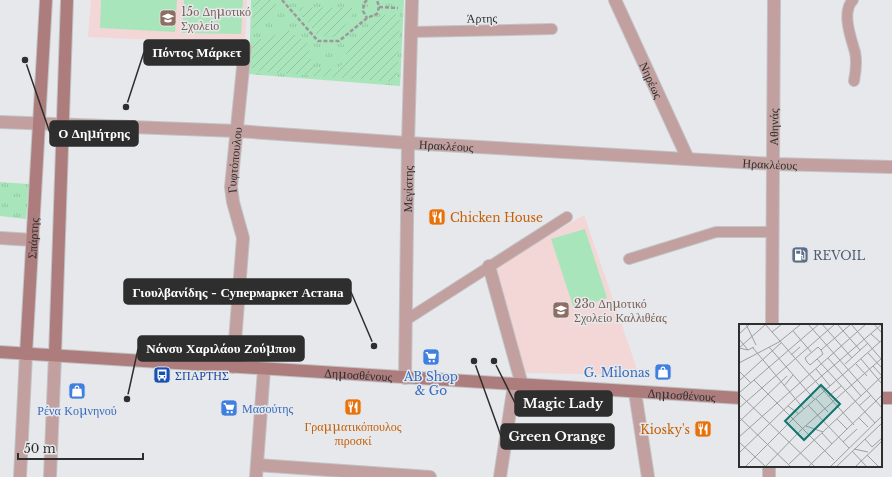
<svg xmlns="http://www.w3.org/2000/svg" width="892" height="477" viewBox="0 0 892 477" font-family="'Libre Baskerville',serif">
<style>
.education{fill:#f2d7d6}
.grass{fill:url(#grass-tufts)}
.garden{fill:url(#garden-furrows)}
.pitch{fill:#a9e5ba}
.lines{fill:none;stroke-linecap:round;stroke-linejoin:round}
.lane-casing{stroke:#c2c3c5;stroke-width:12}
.street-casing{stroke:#c2c3c5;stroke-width:14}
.secondary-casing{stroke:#c2c3c5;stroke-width:14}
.path{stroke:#98999b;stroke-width:2.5;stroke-dasharray:4 2;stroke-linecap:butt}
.lane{stroke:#c1a09f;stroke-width:10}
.street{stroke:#c1a09f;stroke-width:12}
.secondary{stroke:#ac7d7c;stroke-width:12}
.labels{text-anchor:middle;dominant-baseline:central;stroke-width:3;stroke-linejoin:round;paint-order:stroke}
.education-label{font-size:12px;fill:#785e54;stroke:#e7e8eb;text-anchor:start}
.street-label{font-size:12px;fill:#2e2e2f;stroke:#e7e8eb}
.food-label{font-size:12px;fill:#c56008;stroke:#e7e8eb;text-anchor:start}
.service-label{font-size:12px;fill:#4e5e75;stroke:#e7e8eb;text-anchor:start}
.shop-label{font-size:12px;fill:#366cbe;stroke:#e7e8eb}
.transit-label{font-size:12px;fill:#164399;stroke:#e7e8eb;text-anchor:start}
.inset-road{fill:none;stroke:#9d9ea0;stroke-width:1}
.view{fill:#0f766e;fill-opacity:0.15;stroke:#0f766e;stroke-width:2}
.inset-edge{fill:none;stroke:#2e2e2f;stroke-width:2}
.leader{fill:none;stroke:#2e2e2f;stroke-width:1.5}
.callout-dot{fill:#2e2e2f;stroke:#e7e8eb;stroke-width:1.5}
.callout{fill:#2e2e2f;stroke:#2e2e2f;stroke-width:1.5}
.callout-label{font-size:13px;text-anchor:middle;font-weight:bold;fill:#fff}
</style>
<defs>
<pattern id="grass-tufts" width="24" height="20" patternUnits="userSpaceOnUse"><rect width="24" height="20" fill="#a9e5ba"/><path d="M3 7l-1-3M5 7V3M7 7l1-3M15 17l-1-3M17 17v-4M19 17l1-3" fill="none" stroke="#92c5a0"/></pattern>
<pattern id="garden-furrows" width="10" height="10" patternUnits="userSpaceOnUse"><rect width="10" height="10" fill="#a9e5ba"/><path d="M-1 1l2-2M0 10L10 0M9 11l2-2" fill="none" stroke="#92c5a0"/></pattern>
</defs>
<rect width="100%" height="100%" fill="#e7e8eb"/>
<g class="education">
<polygon points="91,0 247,0 245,44 88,37"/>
<polygon points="584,215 639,375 523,373 493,268"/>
</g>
<g class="grass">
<polygon points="251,0 404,0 400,86 249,74"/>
<polygon points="0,182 29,184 26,219 0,216"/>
</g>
<g class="garden">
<polygon points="253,0 273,0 278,6 252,29"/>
<polygon points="296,7 357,8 337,37 318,36"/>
<polygon points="400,14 397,82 252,71 252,40 264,39 288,30 308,44 312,65 317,69 336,69 343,64 349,45 384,15"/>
</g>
<g class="pitch">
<polygon points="101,0 177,0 175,32 100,28"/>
<polygon points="184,0 243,0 241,34 182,33"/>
<polygon points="585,229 607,298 574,309 551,239"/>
</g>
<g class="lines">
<g class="lane-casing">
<g id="lane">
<path d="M 853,0 C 841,12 851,38 855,52 C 857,62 856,71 854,81"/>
<polyline points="412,32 552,29"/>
<polyline points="629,259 716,232 772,232"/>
<polyline points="406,320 567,217"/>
</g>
</g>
<g class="street-casing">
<g id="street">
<path id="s1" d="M 615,0 L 688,159"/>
<path id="s2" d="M 0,122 L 237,131 L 408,143 L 774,164 L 892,167"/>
<polyline points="0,238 33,240"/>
<polyline points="489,266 522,385"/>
<path id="s3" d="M 772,325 L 774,0"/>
<path id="s4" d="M 233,367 L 243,238 L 233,202 L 231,187 L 245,48"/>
<path id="s5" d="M 405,378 L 408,143 L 412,0"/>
<polyline points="635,392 648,477"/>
<polyline points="257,465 430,477"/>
<polyline points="20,477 26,354"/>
<polyline points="50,477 55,355"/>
<polyline points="256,477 264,369"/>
<polyline points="500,477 514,385"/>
<polyline points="769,477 769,466"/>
</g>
</g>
<g class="secondary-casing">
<g id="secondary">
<path id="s6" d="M 0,352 L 740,398"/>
<path id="s7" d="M 26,354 L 46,0"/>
<polyline points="55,355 67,0"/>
<polyline points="881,398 892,398"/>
</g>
</g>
<g class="path">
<polyline points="282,0 318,41 339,41 367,18 377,14 379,7 377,0"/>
<polyline points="367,0 364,3 363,11 367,18"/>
<polyline points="379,7 398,8"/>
</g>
<use href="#lane" class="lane"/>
<use href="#street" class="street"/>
<use href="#secondary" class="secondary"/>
</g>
<defs>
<g id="school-square" transform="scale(0.9)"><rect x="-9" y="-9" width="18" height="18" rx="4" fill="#8d6e63" stroke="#e7e8eb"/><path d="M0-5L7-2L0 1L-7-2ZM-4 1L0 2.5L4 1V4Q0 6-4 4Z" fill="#fff"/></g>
<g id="restaurant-square" transform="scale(0.9)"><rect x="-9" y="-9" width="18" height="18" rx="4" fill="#e8710a" stroke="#e7e8eb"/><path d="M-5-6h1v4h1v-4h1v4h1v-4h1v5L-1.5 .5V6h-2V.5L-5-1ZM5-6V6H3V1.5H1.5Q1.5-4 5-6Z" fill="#fff"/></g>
<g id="fuel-square" transform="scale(0.9)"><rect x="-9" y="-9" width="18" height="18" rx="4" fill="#5c6f8a" stroke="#e7e8eb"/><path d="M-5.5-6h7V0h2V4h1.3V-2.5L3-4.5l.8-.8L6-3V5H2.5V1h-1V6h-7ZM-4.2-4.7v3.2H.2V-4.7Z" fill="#fff"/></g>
<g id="supermarket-square" transform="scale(0.9)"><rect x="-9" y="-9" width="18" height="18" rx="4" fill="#3f7fe0" stroke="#e7e8eb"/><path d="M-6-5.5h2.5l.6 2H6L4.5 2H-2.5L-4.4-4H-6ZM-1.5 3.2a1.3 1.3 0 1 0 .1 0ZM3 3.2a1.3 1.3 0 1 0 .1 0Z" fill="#fff"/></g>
<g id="shop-square" transform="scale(0.9)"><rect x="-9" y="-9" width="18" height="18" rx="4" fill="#3f7fe0" stroke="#e7e8eb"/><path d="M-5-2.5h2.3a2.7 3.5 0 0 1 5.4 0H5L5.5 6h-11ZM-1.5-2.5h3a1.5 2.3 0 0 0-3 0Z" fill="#fff"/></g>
<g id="bus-square" transform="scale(0.9)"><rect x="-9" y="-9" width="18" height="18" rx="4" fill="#1a4fb4" stroke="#e7e8eb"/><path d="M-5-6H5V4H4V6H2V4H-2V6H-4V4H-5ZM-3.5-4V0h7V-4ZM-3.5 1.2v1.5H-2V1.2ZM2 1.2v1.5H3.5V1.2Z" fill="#fff"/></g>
</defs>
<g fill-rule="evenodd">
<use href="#school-square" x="168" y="18"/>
<use href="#restaurant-square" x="437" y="217"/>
<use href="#fuel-square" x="800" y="255"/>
<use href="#school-square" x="561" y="310"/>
<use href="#supermarket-square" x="431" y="357"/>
<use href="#shop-square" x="663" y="372"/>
<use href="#bus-square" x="162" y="375"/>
<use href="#shop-square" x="77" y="391"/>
<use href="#restaurant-square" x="353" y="407"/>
<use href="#supermarket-square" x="229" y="408"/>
<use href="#restaurant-square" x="703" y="429"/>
</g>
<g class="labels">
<g class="education-label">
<text x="181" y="11">15ο Δημοτικό<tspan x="181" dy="14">Σχολείο</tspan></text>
<text x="574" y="303">23ο Δημοτικό<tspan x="574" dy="14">Σχολείο Καλλιθέας</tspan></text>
</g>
<g class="street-label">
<text transform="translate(482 18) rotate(-1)">Άρτης</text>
<text stroke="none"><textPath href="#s1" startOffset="88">Νηρέως</textPath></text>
<text stroke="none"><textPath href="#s3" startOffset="198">Αθηνάς</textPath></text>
<text stroke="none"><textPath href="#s2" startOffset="447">Ηρακλέους</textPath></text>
<text stroke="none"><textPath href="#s4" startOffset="209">Γυφτόπουλου</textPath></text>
<text stroke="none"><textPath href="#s2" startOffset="771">Ηρακλέους</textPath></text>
<text stroke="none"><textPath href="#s5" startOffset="189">Μεγίστης</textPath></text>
<text stroke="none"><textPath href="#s7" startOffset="116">Σπάρτης</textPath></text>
<text stroke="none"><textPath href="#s6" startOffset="359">Δημοσθένους</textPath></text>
<text stroke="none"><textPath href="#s6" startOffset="683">Δημοσθένους</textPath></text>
</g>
<g class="food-label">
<text x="450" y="217">Chicken House</text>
<text x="353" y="426" text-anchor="middle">Γραμματικόπουλος<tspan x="353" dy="14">πιροσκί</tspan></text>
<text x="690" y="429" text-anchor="end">Kiosky's</text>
</g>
<g class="service-label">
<text x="813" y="255">REVOIL</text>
</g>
<g class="shop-label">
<text x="650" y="372" text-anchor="end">G. Milonas</text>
<text x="431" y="376">AB Shop<tspan x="431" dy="14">&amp; Go</tspan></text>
<text x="242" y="408" text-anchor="start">Μασούτης</text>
<text x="77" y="410">Ρένα Κομνηνού</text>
</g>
<g class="transit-label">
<text x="175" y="375">ΣΠΑΡΤΗΣ</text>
</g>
</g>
<g transform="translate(739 324)">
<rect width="143" height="143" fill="#e7e8eb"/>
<path class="inset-road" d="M 7,0 L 17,21M 26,0 L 115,101M 69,0 L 143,84M 83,0 L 113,34M 98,0 L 121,26M 112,0 L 143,36M 135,0 L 143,9M 54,7 L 73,29M 33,8 L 43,0M 0,10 L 11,0M 132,10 L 141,18M 0,15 L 9,26M 30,23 L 76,76M 0,24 L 27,0M 0,24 L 9,26 L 15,23M 14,24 L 65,85M 82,26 L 112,0M 129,29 L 143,44M 52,31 L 61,23M 89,34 L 122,72M 78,35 L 136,99M 122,35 L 143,60M 68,38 L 66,34 L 79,23 L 82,26M 68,38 L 71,41 L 84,30 L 82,26M 0,39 L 40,18 L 62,0M 106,40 L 129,19M 117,40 L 128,52M 134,42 L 143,52M 77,45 L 91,62M 0,47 L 12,59M 15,56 L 95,136M 0,57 L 42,19M 45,62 L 54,51M 0,69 L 80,0M 0,70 L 76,143M 90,72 L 102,62M 77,75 L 89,88M 61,81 L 72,72M 69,81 L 110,124M 49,82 L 60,90M 120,82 L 132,71M 0,84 L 96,0M 0,93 L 52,143M 120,94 L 129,103M 98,95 L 108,105M 0,98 L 48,52M 67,102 L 84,108M 83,109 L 93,120M 0,113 L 127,0M 126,115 L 133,123 L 143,114M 0,118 L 26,142M 104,118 L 118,105M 115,125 L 129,128M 113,127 L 128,143M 0,129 L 56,75 L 143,0M 128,131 L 140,143M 50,140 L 143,52M 6,143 L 57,92 L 143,16M 26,143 L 63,105 L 143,34M 69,143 L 143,71M 91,143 L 143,92M 97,143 L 143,99M 116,143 L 143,117"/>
<path class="view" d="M 82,61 L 101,80 L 65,116 L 46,97 Z"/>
<rect width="143" height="143" class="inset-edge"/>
</g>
<path class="leader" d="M126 107L144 52M25 60L50 133M374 346L351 292M127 399L138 349M494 361L515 403M474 361L501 436"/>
<g class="callout-dot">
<circle cx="126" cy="107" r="4"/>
<circle cx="25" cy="60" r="4"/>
<circle cx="374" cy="346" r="4"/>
<circle cx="127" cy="399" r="4"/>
<circle cx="494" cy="361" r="4"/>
<circle cx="474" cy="361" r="4"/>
</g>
<g class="callout">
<rect x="144" y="40" width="105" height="25" rx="4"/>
<rect x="50" y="121" width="88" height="25" rx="4"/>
<rect x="124" y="279" width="227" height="25" rx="4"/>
<rect x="138" y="336" width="166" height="25" rx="4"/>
<rect x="515" y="391" width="97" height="25" rx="4"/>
<rect x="501" y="424" width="113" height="25" rx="4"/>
</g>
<g class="callout-label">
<text x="197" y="57">Πόντος Μάρκετ</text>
<text x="94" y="138">Ο Δημήτρης</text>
<text x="238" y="297">Γιουλβανίδης - Супермаркет Астана</text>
<text x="221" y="353">Νάνσυ Χαριλάου Ζούμπου</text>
<text x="563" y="408">Magic Lady</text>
<text x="557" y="441">Green Orange</text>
</g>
<path d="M18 453v6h125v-6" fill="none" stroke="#2e2e2f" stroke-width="2"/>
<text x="24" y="453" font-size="12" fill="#2e2e2f" stroke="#e7e8eb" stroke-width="3" paint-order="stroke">50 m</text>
</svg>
